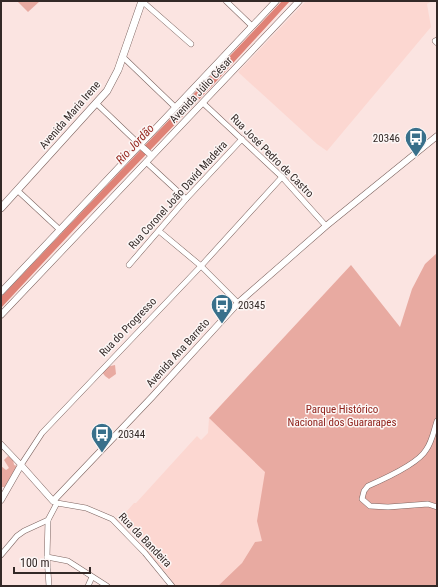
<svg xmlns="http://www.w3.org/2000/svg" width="438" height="587" viewBox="0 0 438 587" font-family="'Roboto Condensed',sans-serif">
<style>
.built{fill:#fcd7d1}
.green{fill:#e8aaa1}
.water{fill:#df8276}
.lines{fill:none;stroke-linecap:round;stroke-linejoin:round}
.minor-casing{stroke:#7d6460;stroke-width:6}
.tertiary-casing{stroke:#7d6460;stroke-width:7}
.secondary-casing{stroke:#7d6460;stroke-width:8}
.minor{stroke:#fff;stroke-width:5}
.tertiary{stroke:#fff;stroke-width:6}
.secondary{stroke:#fff;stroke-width:7}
.labels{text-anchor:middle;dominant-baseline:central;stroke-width:3;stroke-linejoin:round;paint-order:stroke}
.street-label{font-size:11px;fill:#332927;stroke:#fcf6f5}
.poi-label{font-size:11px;fill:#332927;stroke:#fcf6f5;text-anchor:start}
.park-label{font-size:11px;fill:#90231c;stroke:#fcf6f5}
.water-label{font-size:12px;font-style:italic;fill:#962921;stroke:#fcf6f5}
</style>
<rect width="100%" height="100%" fill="#fbe4e1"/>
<g class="built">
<polygon points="306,1 432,1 427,4 431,27 327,151 317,144 238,72"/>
<polygon points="209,418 270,472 262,541 255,542 242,563 218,586 175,586 170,578 131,531 115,518 121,518 134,503 136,503 197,436 201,440 208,433"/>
</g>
<g class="green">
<polygon points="17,1 40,1 28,12"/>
<polygon points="437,253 437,586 218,586 242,563 255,542 262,541 257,521 265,472 209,418 351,265 400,327 412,289 425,264"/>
<polygon points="115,365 116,374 109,379 105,376 102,372 106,367"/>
<polygon points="8,456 13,459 14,465 17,466 5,487 1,487 1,466 6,470 9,468 4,460"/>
</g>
<polygon class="water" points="282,1 290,1 212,86 82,221 1,308 1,297"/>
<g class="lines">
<g class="minor-casing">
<g id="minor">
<polyline points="142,1 191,44"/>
<polyline points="226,1 252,26"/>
<polyline points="437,40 435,41 437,43"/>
<polyline points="123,57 175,107"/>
<polyline points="96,103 141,146"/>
<polyline points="203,103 282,177 326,226"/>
<polyline points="146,162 186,199"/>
<polyline points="17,190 60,230"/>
<polyline points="159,231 201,266 238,303"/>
<polyline points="129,265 186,199 242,139"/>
<path d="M 437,421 C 434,430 432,442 426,450 C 418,464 384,479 368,486 L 364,491 L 362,499 L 370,506 L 388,507 L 428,504 L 437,507"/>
<polyline points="1,444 21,465 42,433 201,266 282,177"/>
<polyline points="53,501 57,503 86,508 112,519 145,553 172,586"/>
<polyline points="48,520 47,557 49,586"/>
<polyline points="1,555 17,536 24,531 48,520 57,503"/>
<polyline points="47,557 68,561 107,586"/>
<polyline points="88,586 92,577"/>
</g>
</g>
<g class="tertiary-casing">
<g id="tertiary">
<polyline points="141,146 151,155"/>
<polyline points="1,292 276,1"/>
<polyline points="1,315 299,1"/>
<polyline points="1,500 21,465 53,501 152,397 238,303 326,226 437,136"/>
</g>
</g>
<g class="secondary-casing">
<polyline id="secondary" points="1,208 107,91 118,70 142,1"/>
</g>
<use href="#minor" class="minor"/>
<use href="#tertiary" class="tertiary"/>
<use href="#secondary" class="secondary"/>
</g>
<defs>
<g id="bus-pin" transform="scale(1.15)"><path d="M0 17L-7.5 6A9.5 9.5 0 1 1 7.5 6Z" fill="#39708b" stroke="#fcf6f5"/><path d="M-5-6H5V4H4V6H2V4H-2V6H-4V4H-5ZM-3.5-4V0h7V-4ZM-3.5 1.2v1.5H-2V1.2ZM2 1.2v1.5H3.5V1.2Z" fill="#fff"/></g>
</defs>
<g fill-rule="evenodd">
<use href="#bus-pin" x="416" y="138"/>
<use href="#bus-pin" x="222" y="305"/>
<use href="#bus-pin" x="102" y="434"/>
</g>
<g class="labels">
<g class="street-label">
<text transform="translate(201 90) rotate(-47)">Avenida Júlio César</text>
<text transform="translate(70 115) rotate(-49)">Avenida Maria Irene</text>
<text transform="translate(272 156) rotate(45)">Rua José Pedro de Castro</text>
<text transform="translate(178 195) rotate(-48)">Rua Coronel João David Madeira</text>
<text transform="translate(128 327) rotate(-46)">Rua do Progresso</text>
<text transform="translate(178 353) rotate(-48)">Avenida Ana Barreto</text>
<text transform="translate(145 540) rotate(46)">Rua da Bandeira</text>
</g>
<g class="poi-label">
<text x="400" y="138" text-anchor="end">20346</text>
<text x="238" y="305">20345</text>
<text x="118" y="434">20344</text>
</g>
<g class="park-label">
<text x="342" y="409">Parque Histórico<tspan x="342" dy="13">Nacional dos Guararapes</tspan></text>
</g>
<g class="water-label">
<text transform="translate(135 144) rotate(-47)">Rio Jordão</text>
</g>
</g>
<rect width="438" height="587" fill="none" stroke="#332927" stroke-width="4"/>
<path d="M14 567v6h76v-6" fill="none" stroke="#332927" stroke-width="2"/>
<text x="20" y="567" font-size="12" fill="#332927" stroke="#fcf6f5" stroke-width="3" paint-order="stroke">100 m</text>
</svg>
